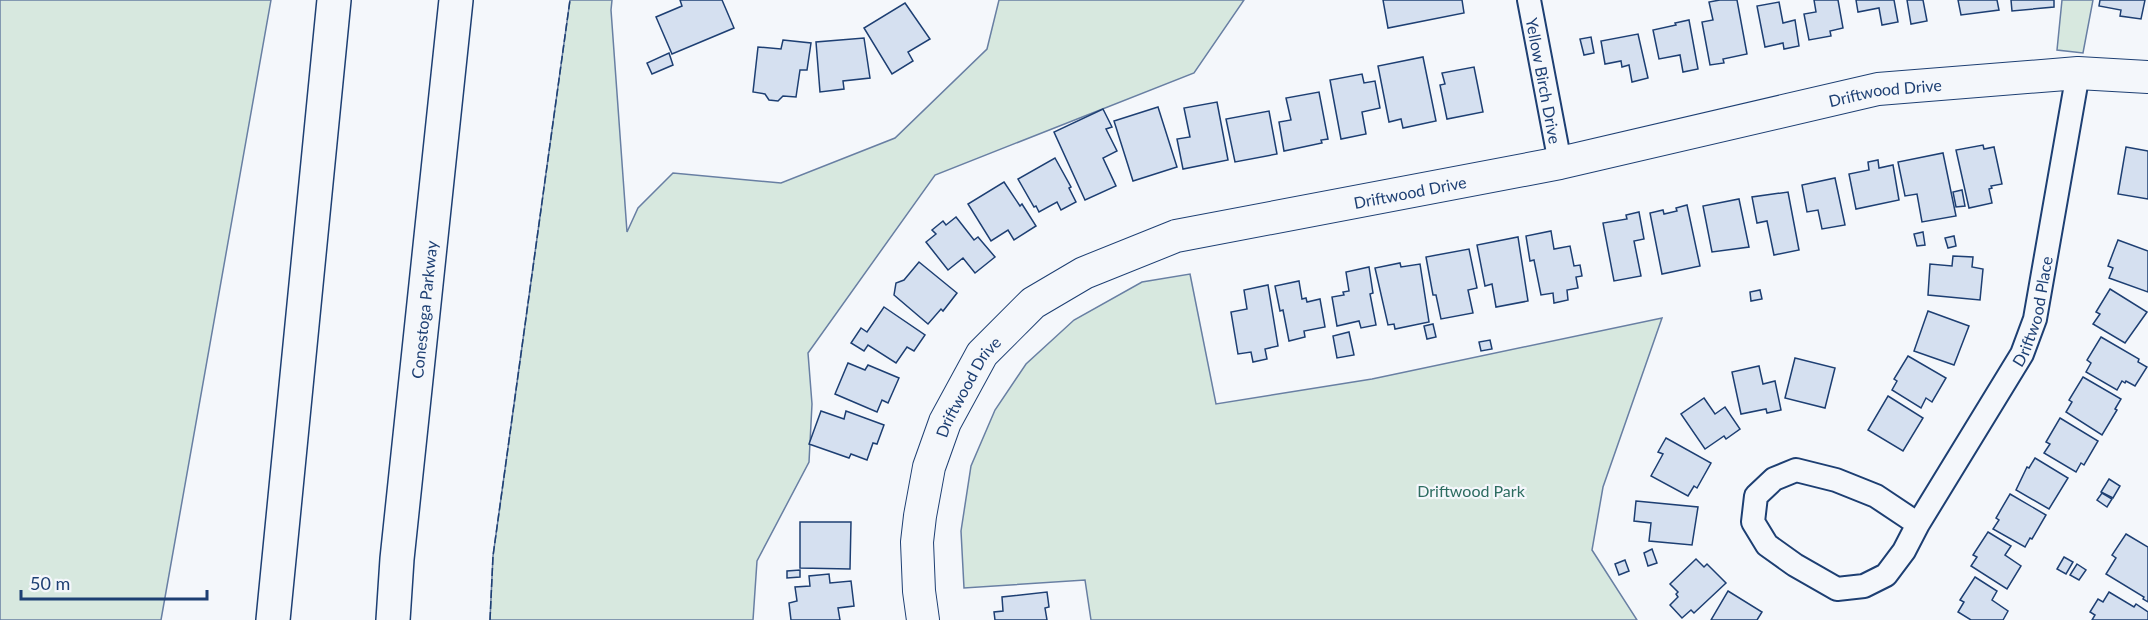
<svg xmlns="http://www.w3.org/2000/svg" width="2148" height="620" viewBox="0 0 2148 620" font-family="Lato,sans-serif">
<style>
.green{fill:#d7e8df;stroke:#687fa3;stroke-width:1.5}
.building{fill:#d5e0f0;stroke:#1d3f73;stroke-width:1.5}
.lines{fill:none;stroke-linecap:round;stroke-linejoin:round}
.street-casing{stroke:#1d3f73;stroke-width:26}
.secondary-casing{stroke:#1d3f73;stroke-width:34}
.highway-casing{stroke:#1d3f73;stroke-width:36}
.street{stroke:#f4f7fb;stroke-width:22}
.secondary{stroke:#f4f7fb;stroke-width:32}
.highway{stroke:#f4f7fb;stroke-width:33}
.fence{stroke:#1d3f73;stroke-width:1.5;stroke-dasharray:8 3;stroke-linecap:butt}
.labels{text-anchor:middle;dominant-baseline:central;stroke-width:4.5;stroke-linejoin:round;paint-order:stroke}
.street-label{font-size:16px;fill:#1d3f73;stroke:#f4f7fb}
.park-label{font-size:16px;fill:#2c6c60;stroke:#f4f7fb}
</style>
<rect width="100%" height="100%" fill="#f4f7fb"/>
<g class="green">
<polygon points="0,0 271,0 161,620 0,620"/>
<polygon points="570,0 612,0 611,10 627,232 638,208 673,173 781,183 895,138 987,49 999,0 1244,0 1194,73 935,175 808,353 812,404 809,462 757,561 753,620 490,620 493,556"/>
<polygon points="2062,0 2093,0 2083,53 2057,50"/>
<polygon points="1190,274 1216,404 1372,379 1662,318 1603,487 1592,550 1637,620 1091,620 1085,580 964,588 961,531 971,466 995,410 1026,364 1074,320 1142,282"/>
</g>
<g class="building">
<polygon points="680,0 722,0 734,28 672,54 656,17 682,6"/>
<polygon points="1383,0 1462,0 1464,13 1388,28"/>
<polygon points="1720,0 1737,0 1747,54 1723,59 1724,63 1710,65 1702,22 1713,20 1709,2"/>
<polygon points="1814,0 1838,0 1843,28 1830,31 1831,36 1809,40 1804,14 1816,12"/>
<polygon points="1856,0 1894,0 1898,22 1882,25 1879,8 1858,12"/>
<polygon points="1907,0 1923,0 1927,21 1911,24"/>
<polygon points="1958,0 1997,0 1999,10 1961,15"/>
<polygon points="2011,0 2054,0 2054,7 2012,11"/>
<polygon points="2100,0 2145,0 2141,19 2120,16 2121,10 2099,6"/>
<polygon points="1779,2 1783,23 1795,20 1799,46 1784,49 1783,43 1765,47 1757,6"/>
<polygon points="905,3 930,39 908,52 913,61 892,74 864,28"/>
<polygon points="1689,20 1698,69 1683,72 1680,55 1659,59 1653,30 1676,25 1675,23"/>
<polygon points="1638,34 1648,78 1632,82 1629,65 1622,67 1621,61 1605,64 1601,41"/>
<polygon points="1591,37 1594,53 1584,55 1580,39"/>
<polygon points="864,38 870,78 843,81 844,89 820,92 816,42"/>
<polygon points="783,40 811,43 807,70 800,70 796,97 783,96 778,101 769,100 765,94 753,92 758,47 781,49"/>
<polygon points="669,53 673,65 652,74 647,63"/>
<polygon points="1423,57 1436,121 1403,128 1401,119 1389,122 1378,66"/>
<polygon points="1474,67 1483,112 1447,119 1440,85 1445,84 1442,73"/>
<polygon points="1362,74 1364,83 1375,81 1380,108 1362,112 1366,134 1341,139 1330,80"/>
<polygon points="1319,92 1328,139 1321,140 1322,143 1284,151 1279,122 1291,120 1286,98"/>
<polygon points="1217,102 1228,160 1183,169 1177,139 1190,137 1184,108"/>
<polygon points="1158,107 1177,167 1133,181 1114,121"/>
<polygon points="1103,109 1112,127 1106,129 1117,151 1103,158 1116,186 1085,200 1054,132"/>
<polygon points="1269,111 1277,154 1235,162 1226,119"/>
<polygon points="1983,145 1984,149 1994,147 2002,184 1991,186 1992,188 1989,189 1992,203 1969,208 1956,150"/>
<polygon points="2126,147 2148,151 2148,199 2118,194"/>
<polygon points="1943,153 1956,216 1922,222 1917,194 1905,196 1898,162"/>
<polygon points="1055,158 1071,187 1069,188 1076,202 1061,210 1057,202 1039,212 1036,206 1034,207 1018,179"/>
<polygon points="1878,160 1879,168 1893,165 1899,200 1856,209 1849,174 1869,170 1868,162"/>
<polygon points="1835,178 1845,225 1822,229 1818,210 1807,212 1802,185"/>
<polygon points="1004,182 1020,206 1022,204 1036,226 1014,240 1008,230 991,241 968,204"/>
<polygon points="1962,190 1965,206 1956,207 1953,192"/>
<polygon points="1788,192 1799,250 1774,255 1767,221 1757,223 1752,197"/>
<polygon points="1739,199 1749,247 1712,252 1703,206"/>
<polygon points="1687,205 1700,266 1662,274 1650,213 1663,210 1664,214 1677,211 1676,208"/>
<polygon points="1639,212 1644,239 1634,241 1641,276 1614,281 1603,223 1627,219 1626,215"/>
<polygon points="956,217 974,240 978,237 995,257 975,273 963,258 948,270 926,242 936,234 932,230 943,221 946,225"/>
<polygon points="1551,231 1554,249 1570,246 1574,266 1580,265 1582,276 1576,277 1578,288 1567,290 1568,300 1554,303 1553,293 1541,295 1534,260 1530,261 1526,236"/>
<polygon points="1923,232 1925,245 1917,246 1914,234"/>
<polygon points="1954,236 1956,246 1948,248 1945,238"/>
<polygon points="1518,237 1528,301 1496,307 1492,284 1485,286 1477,245"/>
<polygon points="2118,240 2148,251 2148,292 2109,278 2113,268 2108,266"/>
<polygon points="1469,249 1477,288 1468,290 1473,313 1441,319 1436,295 1433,295 1426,257"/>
<polygon points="1953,256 1973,257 1972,267 1983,269 1980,300 1928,295 1930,264 1952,266"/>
<polygon points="919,262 957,293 943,311 941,309 928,324 894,295 896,283 904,280"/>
<polygon points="1400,263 1401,267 1420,264 1429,322 1395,329 1394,324 1388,325 1375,268"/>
<polygon points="1369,267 1373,293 1370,294 1376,325 1361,328 1359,321 1337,326 1332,297 1344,295 1343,292 1349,291 1346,272"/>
<polygon points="1299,281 1302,299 1306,298 1307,302 1320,299 1325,327 1304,331 1305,337 1289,341 1283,310 1280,311 1275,286"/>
<polygon points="1268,285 1278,346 1265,349 1267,359 1253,362 1251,352 1238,354 1231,312 1247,309 1244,290"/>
<polygon points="2110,289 2147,312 2125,343 2093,324 2100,314 2096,312"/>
<polygon points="1760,290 1762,299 1751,301 1750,292"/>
<polygon points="884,307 925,335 914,351 907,347 896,363 868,345 864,351 851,343 861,328 867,332"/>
<polygon points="1928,311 1969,326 1954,365 1914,351"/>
<polygon points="1433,324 1436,337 1427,339 1424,326"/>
<polygon points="1349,332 1354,355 1337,358 1333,336"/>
<polygon points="2101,337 2139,359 2138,362 2147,367 2135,386 2126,381 2125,383 2122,381 2117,390 2086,372 2091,363 2087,360"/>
<polygon points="1490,340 1492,349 1481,351 1479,342"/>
<polygon points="1908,356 1946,378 1932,402 1926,398 1921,408 1892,390 1897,381 1894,379"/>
<polygon points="1795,358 1835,368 1825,408 1785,398"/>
<polygon points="848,363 865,370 868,365 899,378 888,403 882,400 877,412 835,394"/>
<polygon points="1759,366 1763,384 1775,381 1781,410 1767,413 1766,409 1741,414 1732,372"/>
<polygon points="2083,377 2121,399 2115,409 2117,410 2102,435 2066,412 2072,402 2069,400"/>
<polygon points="1888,396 1923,418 1903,451 1868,430"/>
<polygon points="1704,398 1715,414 1725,407 1740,429 1726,439 1724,436 1705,449 1681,414"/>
<polygon points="821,411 844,419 846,411 884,425 877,444 873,443 867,460 851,454 849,458 809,444"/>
<polygon points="2060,418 2098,441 2084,465 2081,463 2076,472 2044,453 2050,444 2046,442"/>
<polygon points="1666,438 1711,463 1697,488 1694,486 1688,496 1651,476 1663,454 1658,452"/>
<polygon points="2035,458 2068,478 2049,509 2016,490 2027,467 2029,468"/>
<polygon points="2109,479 2120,486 2113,498 2101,492"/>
<polygon points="2102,493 2112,499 2107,507 2097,500"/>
<polygon points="2010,494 2046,515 2032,539 2030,538 2025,547 1993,529 1999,520 1996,518"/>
<polygon points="1636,501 1698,507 1692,545 1649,541 1651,523 1634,521"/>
<polygon points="800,522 851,522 850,569 800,568"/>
<polygon points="1988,532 2011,546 2005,555 2021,566 2007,589 1971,566 1977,557 1973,555"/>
<polygon points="2126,534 2148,547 2148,602 2143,599 2144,597 2106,574 2116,558 2112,555"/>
<polygon points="1652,549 1657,563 1648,566 1644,553"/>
<polygon points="2064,557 2073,562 2066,574 2057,569"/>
<polygon points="1696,559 1704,567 1707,564 1726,583 1694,613 1691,610 1682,618 1670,605 1678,597 1676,594 1678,592 1670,584"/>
<polygon points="1625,560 1629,571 1619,575 1615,564"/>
<polygon points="2077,564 2086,570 2079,580 2070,575"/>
<polygon points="800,570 800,577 787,578 787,571"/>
<polygon points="829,574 830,583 851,581 854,606 838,608 840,620 791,620 789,603 797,601 795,587 810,586 809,576"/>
<polygon points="1975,577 1997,591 1992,600 2008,611 2003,620 1971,620 1958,612 1964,602 1960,600"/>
<polygon points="1728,591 1762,612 1757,620 1711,620"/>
<polygon points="1047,592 1049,607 1045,608 1047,620 995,620 994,612 1003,611 1002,597"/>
<polygon points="2109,592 2134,607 2136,604 2148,612 2148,620 2092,620 2095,615 2090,612 2098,599 2103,602"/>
</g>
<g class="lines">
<g class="street-casing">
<g id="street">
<path id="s1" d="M 1529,0 L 1560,163"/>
<path id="s2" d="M 1918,524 L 1876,496 L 1836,480 L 1796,470 L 1774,479 L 1756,496 L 1753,522 L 1767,545 L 1795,565 L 1837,589 L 1864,586 L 1886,575 L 1904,551 L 1918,524 L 2022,354 L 2035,319 L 2078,73"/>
</g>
</g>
<g class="secondary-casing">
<g id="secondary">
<path id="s3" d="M 923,620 L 919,591 L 917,542 L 920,516 L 929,467 L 945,422 L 982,354 L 1033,303 L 1084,273 L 1176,236 L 1560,163 L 1878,89 L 2078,73 L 2148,77"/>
</g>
</g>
<g class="highway-casing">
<g id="highway">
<polyline points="273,620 334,0"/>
<path id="s4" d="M 393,620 L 397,559 L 456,0"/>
</g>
</g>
<use href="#street" class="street"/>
<use href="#secondary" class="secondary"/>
<use href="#highway" class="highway"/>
<polyline class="fence" points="490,620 493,556 570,0"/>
</g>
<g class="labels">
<g class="street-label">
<text stroke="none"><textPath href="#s1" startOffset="82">Yellow Birch Drive</textPath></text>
<text stroke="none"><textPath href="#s3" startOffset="1234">Driftwood Drive</textPath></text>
<text stroke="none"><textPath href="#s3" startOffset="748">Driftwood Drive</textPath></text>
<text stroke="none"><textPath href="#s4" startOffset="312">Conestoga Parkway</textPath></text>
<text stroke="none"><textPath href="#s2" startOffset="675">Driftwood Place</textPath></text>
<text stroke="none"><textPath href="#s3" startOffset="244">Driftwood Drive</textPath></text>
</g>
<g class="park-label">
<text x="1471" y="490">Driftwood Park</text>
</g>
</g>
<path d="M21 590v9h186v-9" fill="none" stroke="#1d3f73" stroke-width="3"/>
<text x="30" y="590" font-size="18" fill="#1d3f73" stroke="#f4f7fb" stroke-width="4.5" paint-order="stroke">50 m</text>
</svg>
